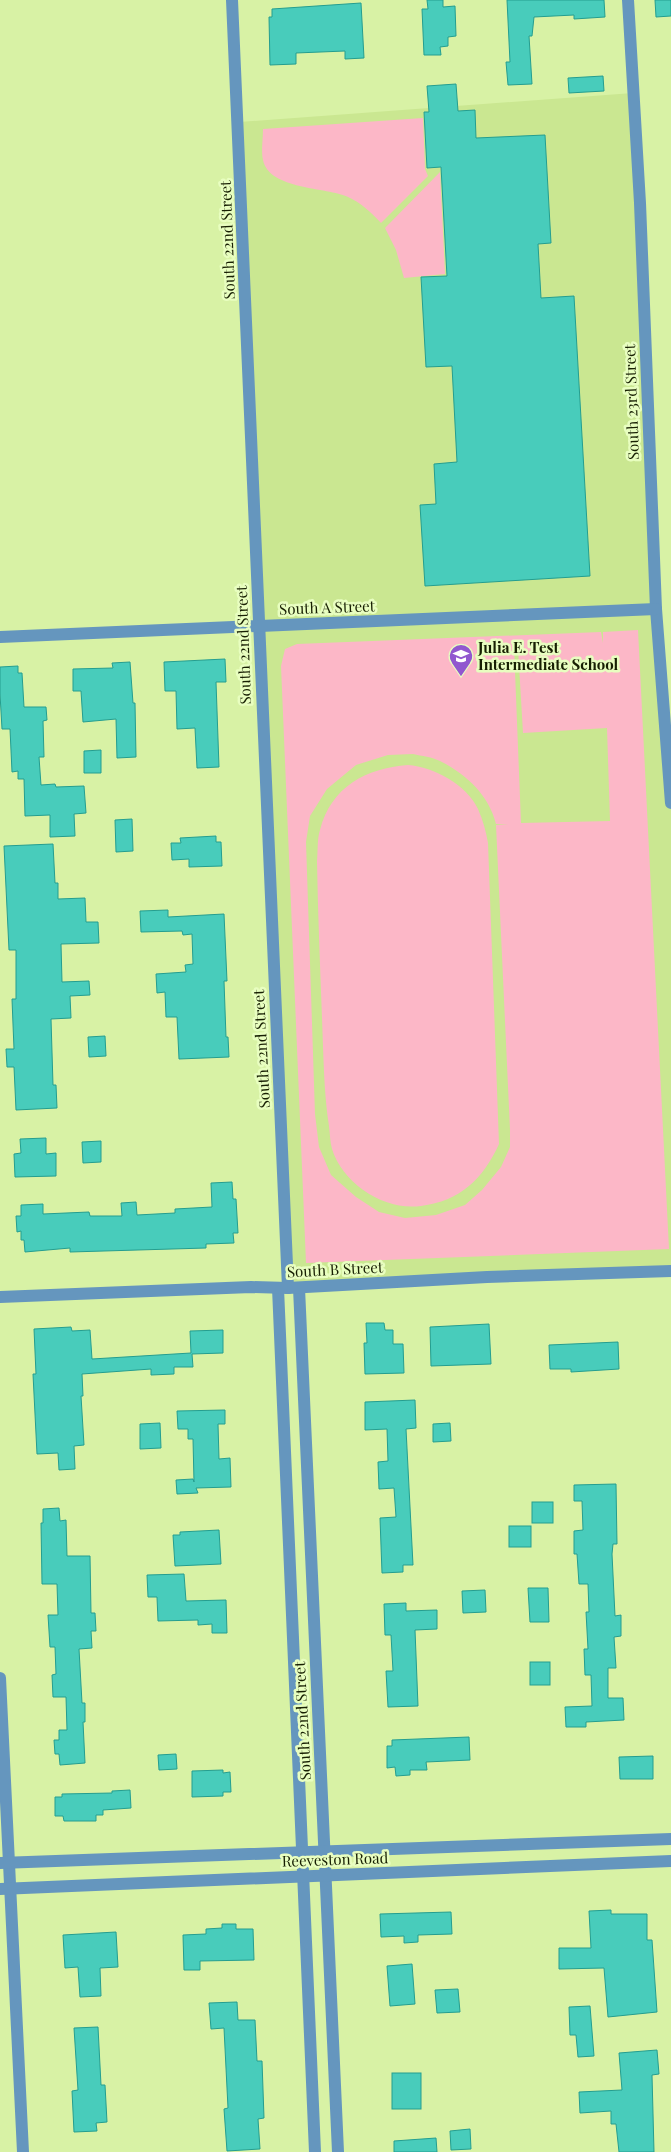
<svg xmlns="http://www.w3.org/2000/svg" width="671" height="2152" viewBox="0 0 671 2152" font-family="'Playfair Display',serif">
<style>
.built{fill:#cae791}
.green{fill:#fcb7c7;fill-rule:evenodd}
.building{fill:#48ccbb;stroke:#249e90}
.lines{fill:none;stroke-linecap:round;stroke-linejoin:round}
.minor{stroke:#6596be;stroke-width:12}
.labels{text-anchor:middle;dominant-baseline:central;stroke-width:5;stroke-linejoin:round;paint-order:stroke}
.street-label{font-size:15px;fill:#171f02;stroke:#e8fec0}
.poi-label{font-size:15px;font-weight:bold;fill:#171f02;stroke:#e8fec0;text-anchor:start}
</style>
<rect width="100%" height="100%" fill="#d8f2a5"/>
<polygon class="built" points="633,93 671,803 671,1271 288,1288 239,122"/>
<g class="green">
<path d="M 423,118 L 425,169 L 428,176 L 381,223 C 372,213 360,202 348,197 C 327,187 269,190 263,160 C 261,151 263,139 263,129 Z"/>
<polygon points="440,172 445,274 404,278 396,250 385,228"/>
<path d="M 638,630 L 669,1249 L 306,1263 L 281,666 L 285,649 L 297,644 L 601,632 L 603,643 L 603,632 ZM 514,646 L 518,648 L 523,733 L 607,728 L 610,821 L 521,823 ZM 413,754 C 422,756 432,757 440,761 C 466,774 489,795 496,824 L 508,824 L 496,825 L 510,1130 L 510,1147 L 501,1167 L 482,1190 L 465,1205 L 436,1215 L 405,1218 L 379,1212 L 356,1197 L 331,1175 L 319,1147 L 315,1114 L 306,842 L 310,816 L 327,789 L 356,765 L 388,755 Z"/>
<path d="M 408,765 C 434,767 467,785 478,809 C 483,820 486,832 488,843 L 499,1144 C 483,1179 460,1201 421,1206 C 384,1211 343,1184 332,1149 C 330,1142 330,1134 329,1126 C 325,1100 324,1074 323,1047 C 321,985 318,923 317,861 C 318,851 317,839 320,830 C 331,787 366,768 408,765 Z"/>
</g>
<g class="building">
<polygon points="427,0 443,0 443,7 455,6 456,36 448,37 448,46 440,47 441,55 424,55 422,9 428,9"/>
<polygon points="507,0 604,0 605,17 574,19 574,15 534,17 532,36 529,36 532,84 508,85 506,62 510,62"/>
<polygon points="655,0 671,0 671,16 656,17"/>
<polygon points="361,3 364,58 345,59 345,51 296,53 296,64 270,65 269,17 272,17 272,9"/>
<polygon points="603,76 604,91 569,93 568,78"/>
<polygon points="456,84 458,111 475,110 476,138 545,135 551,243 538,244 541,298 574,296 590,576 425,586 420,505 436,504 434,464 457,462 452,366 426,367 421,277 447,276 441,167 427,168 424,112 429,112 427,86"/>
<polygon points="225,659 226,682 216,682 219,767 197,768 195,728 177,729 176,691 165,691 164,662"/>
<polygon points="130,662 133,703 135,703 136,757 117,758 116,719 83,722 81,691 73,691 73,669 113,668 112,663"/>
<polygon points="18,666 18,673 22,673 24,707 46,707 47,720 43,721 44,757 39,757 41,785 55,784 56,787 84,786 86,813 74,814 75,836 50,837 50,815 25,816 24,779 18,779 18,771 12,772 10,729 2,729 0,694 0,667"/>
<polygon points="101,750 101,773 84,773 84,751"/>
<polygon points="132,819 133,851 116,852 115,820"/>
<polygon points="216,836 216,842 221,842 222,866 189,867 189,859 172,860 171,843 181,843 180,838"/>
<polygon points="53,844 55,883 58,883 58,899 85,898 86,922 98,922 99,943 61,944 62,982 89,981 90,995 70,996 71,1018 51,1019 53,1085 56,1085 57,1108 16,1110 14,1067 7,1067 6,1049 14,1049 12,999 16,999 16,950 9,950 4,846"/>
<polygon points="168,910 168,917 224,914 227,981 224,981 226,1037 228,1037 229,1057 179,1059 177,1017 166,1017 165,992 157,993 156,974 186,972 185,965 193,964 192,934 183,935 182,931 141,932 140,911"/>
<polygon points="105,1036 106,1056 89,1057 88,1037"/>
<polygon points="46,1138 46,1154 56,1153 56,1176 15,1177 14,1154 21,1153 20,1139"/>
<polygon points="101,1141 101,1162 83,1163 82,1142"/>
<polygon points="232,1182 233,1199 236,1199 238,1233 233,1233 234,1243 206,1244 206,1248 70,1252 70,1248 25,1252 24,1240 21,1240 21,1231 17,1232 16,1216 21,1216 21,1205 43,1204 43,1214 89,1212 90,1216 122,1216 121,1203 136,1202 137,1215 175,1213 175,1209 212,1207 211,1183"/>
<polygon points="366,1323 384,1323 385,1330 393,1330 393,1344 403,1344 404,1373 365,1374 364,1343 367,1343"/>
<polygon points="489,1324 491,1364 431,1366 430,1327"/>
<polygon points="71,1327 72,1331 90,1330 92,1359 191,1353 190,1331 223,1330 223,1353 192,1354 193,1367 174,1367 174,1374 151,1375 151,1369 82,1374 83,1396 81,1396 84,1445 74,1446 75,1469 59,1470 58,1453 37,1454 33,1374 36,1374 34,1329"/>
<polygon points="618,1342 619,1369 571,1372 571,1369 550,1369 549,1345"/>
<polygon points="415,1400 416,1428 406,1429 413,1565 403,1565 403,1572 382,1573 380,1518 396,1517 394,1488 379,1489 378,1462 388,1461 387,1429 365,1430 365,1402"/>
<polygon points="225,1410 225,1424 218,1424 219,1459 230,1458 231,1487 196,1488 198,1493 177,1494 176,1480 193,1479 194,1482 193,1439 188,1439 188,1429 178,1429 177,1411"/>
<polygon points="160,1423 161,1448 140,1449 140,1424"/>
<polygon points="450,1423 451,1441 433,1442 433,1424"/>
<polygon points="616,1484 617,1544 613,1544 612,1554 615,1616 621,1615 621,1636 614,1637 616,1668 608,1668 608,1698 623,1698 624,1720 586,1722 586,1727 566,1727 565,1707 592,1706 591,1675 585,1675 584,1649 588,1649 586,1612 589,1612 588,1584 579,1584 577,1554 574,1554 574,1531 583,1530 582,1501 574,1501 574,1485"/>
<rect x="532" y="1502" width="21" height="21"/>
<polygon points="59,1508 60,1521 66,1520 67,1556 90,1556 91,1613 95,1613 96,1631 91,1631 92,1648 79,1649 82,1703 85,1703 85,1722 83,1722 85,1763 60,1765 59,1754 55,1754 54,1740 59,1740 59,1730 67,1730 66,1697 53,1697 52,1675 56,1674 55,1647 50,1647 48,1615 58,1615 57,1584 42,1584 41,1523 43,1523 43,1509"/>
<rect x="509" y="1526" width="22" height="21"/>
<polygon points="219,1530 221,1564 175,1566 173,1535 180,1535 180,1532"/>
<polygon points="184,1574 186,1601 226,1600 227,1633 212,1633 212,1624 198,1625 198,1620 158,1621 157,1597 148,1597 147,1575"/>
<polygon points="528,1588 548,1588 549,1622 530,1622"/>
<polygon points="485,1590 486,1612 463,1613 462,1591"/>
<polygon points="406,1603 406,1611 437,1610 437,1629 415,1630 418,1706 388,1707 386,1671 393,1671 391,1635 385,1635 384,1604"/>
<rect x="530" y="1662" width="20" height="23"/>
<polygon points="469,1737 470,1760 426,1762 427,1770 410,1770 410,1775 396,1776 395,1767 387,1768 387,1746 392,1746 392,1740"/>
<polygon points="176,1754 177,1769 159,1770 158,1755"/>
<polygon points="653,1756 653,1779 620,1779 619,1757"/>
<polygon points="223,1770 223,1773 230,1772 231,1792 223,1792 223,1796 192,1797 192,1771"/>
<polygon points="130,1790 131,1808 103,1810 103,1815 96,1815 96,1821 64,1821 63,1816 55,1816 55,1797 62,1797 62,1794 112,1793 112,1791"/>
<polygon points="611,1910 611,1914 647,1914 647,1940 652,1940 657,2012 608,2017 604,1968 559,1969 559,1948 591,1948 589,1911"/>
<polygon points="451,1912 452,1934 418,1935 418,1942 404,1943 404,1936 381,1937 380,1914"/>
<polygon points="222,1924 236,1924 236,1929 253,1929 254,1960 200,1961 200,1970 184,1970 183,1935 206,1934 206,1929 222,1928"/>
<polygon points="116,1932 118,1967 100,1968 101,1996 80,1997 78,1967 65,1968 63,1935"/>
<polygon points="412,1964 415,2004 390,2006 387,1966"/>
<polygon points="458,1989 460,2012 437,2013 435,1990"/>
<polygon points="237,2002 238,2020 255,2020 257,2061 262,2061 264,2118 258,2119 260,2149 227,2151 224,2109 228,2108 224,2028 211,2029 209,2003"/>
<polygon points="590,2006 594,2056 578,2057 576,2035 570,2035 569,2007"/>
<polygon points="98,2027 101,2085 105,2085 107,2122 96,2123 97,2131 74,2132 72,2091 78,2090 74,2028"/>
<polygon points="657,2050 659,2074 652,2075 654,2152 619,2152 616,2124 611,2124 611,2111 580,2113 579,2092 622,2090 619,2053"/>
<rect x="392" y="2073" width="29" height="36"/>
<polygon points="470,2129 471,2149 451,2150 450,2131"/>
<polygon points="436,2138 437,2152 394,2152 394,2141"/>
</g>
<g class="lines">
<g class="minor">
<polyline points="232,0 288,1288"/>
<polyline points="628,0 640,203 656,609 671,803"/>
<polyline points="0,637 656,609"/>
<polyline points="278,1288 315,2152"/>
<polyline points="299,1288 338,2152"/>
<polyline points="0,1297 251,1287 288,1288 487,1277 671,1271"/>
<polyline points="0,1678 23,2152"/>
<polyline points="0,1863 671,1839"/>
<polyline points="0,1889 671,1861"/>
</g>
</g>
<defs>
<g id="school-pin" transform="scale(1.25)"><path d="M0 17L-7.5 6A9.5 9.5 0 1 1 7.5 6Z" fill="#9157cf" stroke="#e8fec0"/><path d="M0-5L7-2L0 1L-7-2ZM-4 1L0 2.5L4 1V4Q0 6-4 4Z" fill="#fff"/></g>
</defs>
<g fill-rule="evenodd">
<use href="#school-pin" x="461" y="656"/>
</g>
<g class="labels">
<g class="street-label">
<text transform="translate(227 240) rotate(-92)">South 22nd Street</text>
<text transform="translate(631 402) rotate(-92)">South 23rd Street</text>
<text transform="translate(327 607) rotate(-2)">South A Street</text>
<text transform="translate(243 645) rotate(-92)">South 22nd Street</text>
<text transform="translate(261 1049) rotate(-93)">South 22nd Street</text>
<text transform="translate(335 1269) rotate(-3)">South B Street</text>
<text transform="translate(302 1721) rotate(-93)">South 22nd Street</text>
<text transform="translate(335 1859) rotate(-2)">Reeveston Road</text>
</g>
<g class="poi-label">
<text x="478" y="647">Julia E. Test<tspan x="478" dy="17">Intermediate School</tspan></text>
</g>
</g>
</svg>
